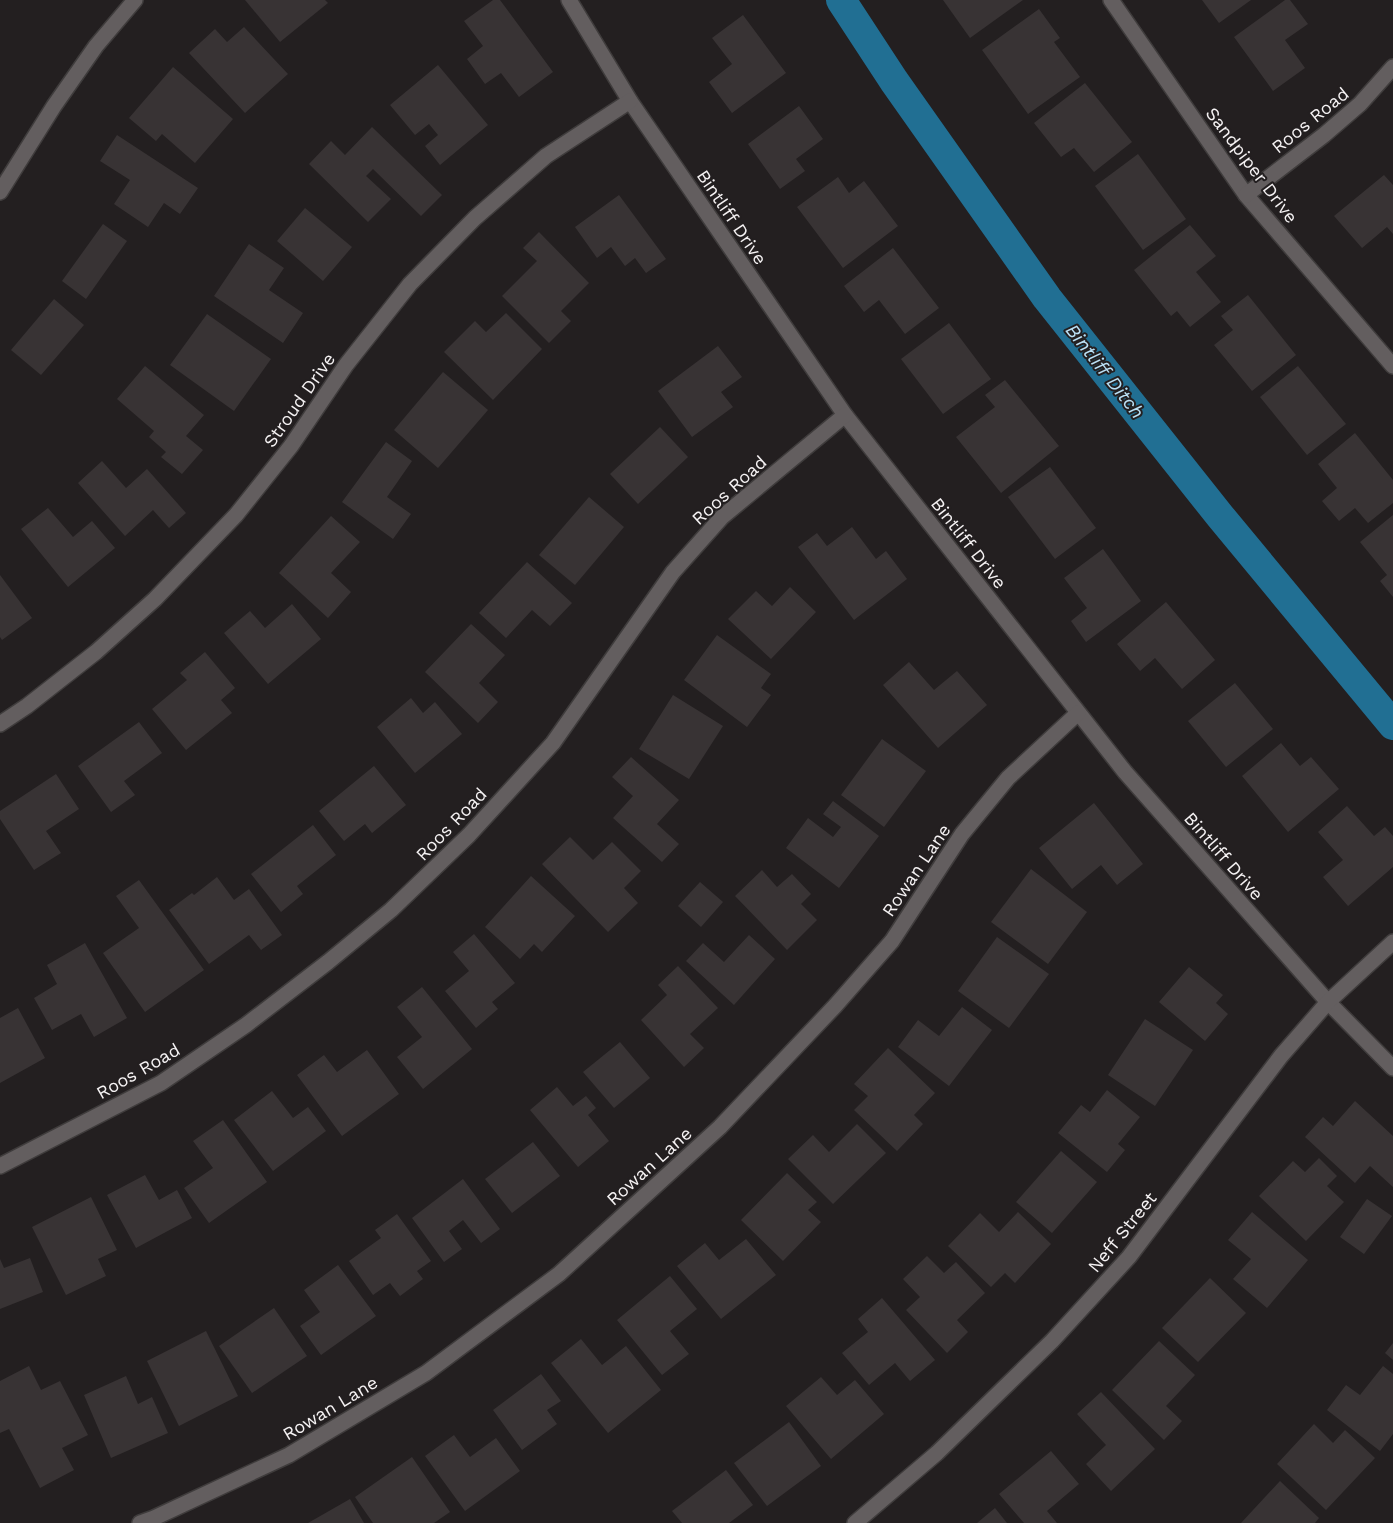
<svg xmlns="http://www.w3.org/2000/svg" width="1393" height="1523" viewBox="0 0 1393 1523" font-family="'Work Sans',sans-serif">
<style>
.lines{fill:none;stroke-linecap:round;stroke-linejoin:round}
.canal{stroke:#216f93;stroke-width:30}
.building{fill:#383334}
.minor-casing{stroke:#3f3c3c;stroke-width:18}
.minor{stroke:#635e5f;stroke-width:15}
.labels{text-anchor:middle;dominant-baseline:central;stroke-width:4;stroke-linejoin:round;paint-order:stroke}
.street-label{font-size:18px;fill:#f5f2f3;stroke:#231f20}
.water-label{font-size:19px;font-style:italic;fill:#bbe1f6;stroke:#231f20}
</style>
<rect width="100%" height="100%" fill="#231f20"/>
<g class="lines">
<polyline class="canal" points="841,0 894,81 1047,298 1220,516 1393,725"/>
</g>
<g class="building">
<polygon points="245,0 325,0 328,3 280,42"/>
<polygon points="493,0 500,0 553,72 519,97 501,73 485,84 467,59 483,46 464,21"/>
<polygon points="943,0 1023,0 970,38"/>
<polygon points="1202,0 1251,0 1219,23"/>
<polygon points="1285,0 1290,0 1308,24 1285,40 1305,68 1273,91 1234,37"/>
<polygon points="1039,9 1060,38 1054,42 1080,77 1028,114 982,50"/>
<polygon points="743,15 786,73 732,113 709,82 732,64 712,38"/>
<polygon points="244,27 288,74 245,113 189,53 215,29 227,42"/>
<polygon points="438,65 488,125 440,165 425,146 438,135 429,124 415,135 390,105"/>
<polygon points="173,67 233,119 195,163 162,134 156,141 129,118"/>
<polygon points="1085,83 1132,142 1094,172 1074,148 1061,157 1034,123"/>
<polygon points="799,106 823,139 796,159 805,171 780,189 748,144"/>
<polygon points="372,127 442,195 421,216 373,169 366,176 391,199 368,222 309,164 331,141 345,155"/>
<polygon points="117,135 198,188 180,214 164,203 148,227 114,204 130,180 100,161"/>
<polygon points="1138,154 1186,219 1143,250 1095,186"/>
<polygon points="1384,175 1393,185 1393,234 1387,227 1362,248 1334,216"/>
<polygon points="838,177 849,193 864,181 898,226 843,268 797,207"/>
<polygon points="619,195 666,259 646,273 635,258 625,266 611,247 597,258 575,227"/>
<polygon points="305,208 352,247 323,281 277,241"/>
<polygon points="103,224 127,241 86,299 62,281"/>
<polygon points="1190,225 1216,256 1196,272 1221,302 1190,327 1177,311 1171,316 1134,270"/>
<polygon points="539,232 589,283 561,311 571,321 549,343 502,296 537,261 523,248"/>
<polygon points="249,244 284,268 269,290 303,313 283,343 214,296"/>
<polygon points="893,248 939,308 905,334 879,300 864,312 844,286"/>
<polygon points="1248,295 1296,355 1252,391 1214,345 1233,330 1221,316"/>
<polygon points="54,299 84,325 41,375 11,350"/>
<polygon points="506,313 542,349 493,400 444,352 475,321 486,332"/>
<polygon points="207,314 271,359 234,411 170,365"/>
<polygon points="949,323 991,379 943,414 901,359"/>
<polygon points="718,346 742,377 721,392 733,407 692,437 658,391"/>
<polygon points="145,366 204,415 186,436 203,450 182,474 161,457 166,452 149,437 154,431 117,399"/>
<polygon points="1298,366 1346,424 1307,455 1260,397"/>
<polygon points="443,372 488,410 438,468 394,430"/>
<polygon points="1005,380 1059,446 1001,493 956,437 995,407 985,395"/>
<polygon points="660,427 688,457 638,504 610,474"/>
<polygon points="1355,433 1393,480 1393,503 1368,523 1355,508 1339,521 1322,501 1337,488 1318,464"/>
<polygon points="386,442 412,461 387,497 411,514 393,539 342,502"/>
<polygon points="102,461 126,488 147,469 186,513 169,528 153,510 125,536 78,483"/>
<polygon points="1050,467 1096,528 1055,559 1008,497"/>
<polygon points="589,497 624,527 575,585 539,555"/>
<polygon points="48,508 73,537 92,521 115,548 68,587 21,529"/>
<polygon points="1393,515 1393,597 1380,581 1387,575 1360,542"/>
<polygon points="331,516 360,542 331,573 351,592 328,618 279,573"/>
<polygon points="852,527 876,559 886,551 907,579 854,620 798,547 817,533 827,546"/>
<polygon points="1103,549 1141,601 1086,642 1071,621 1087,608 1064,578"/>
<polygon points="527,562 572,603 550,626 532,610 506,638 479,613"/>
<polygon points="0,575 32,618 2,640 0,637"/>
<polygon points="790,587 816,612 771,659 728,619 756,591 772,606"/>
<polygon points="1166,602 1215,660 1182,689 1155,658 1140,671 1117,644"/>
<polygon points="292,604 321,639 268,684 224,633 250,611 265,628"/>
<polygon points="471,624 505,655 479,683 498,702 478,723 425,672"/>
<polygon points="717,635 771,674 761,688 771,695 747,727 684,680"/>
<polygon points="205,652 235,688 221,700 232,713 186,750 152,709 187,680 180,673"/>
<polygon points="909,662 934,690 957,671 987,705 938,748 883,685"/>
<polygon points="1235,683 1273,729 1226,767 1188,721"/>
<polygon points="673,695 723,726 689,779 639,749"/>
<polygon points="411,698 423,713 435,702 462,734 415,773 377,727"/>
<polygon points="139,722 162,753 124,781 135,795 111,812 78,766"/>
<polygon points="882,739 926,771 884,827 841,795"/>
<polygon points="1281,743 1300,766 1311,757 1339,789 1288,832 1242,776"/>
<polygon points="631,757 679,800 657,824 679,844 662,862 613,818 633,796 612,777"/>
<polygon points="374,766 406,805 372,833 365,824 344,841 319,811"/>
<polygon points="56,774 79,809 46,831 61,853 34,870 0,819 0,811"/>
<polygon points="833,801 879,836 839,888 786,848 808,818 833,837 841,827 823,814"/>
<polygon points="1094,803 1143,864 1117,885 1101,865 1072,889 1039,848"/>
<polygon points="1347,806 1374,836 1385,827 1393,836 1393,867 1348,906 1323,877 1343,860 1318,832"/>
<polygon points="313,825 336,855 297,886 303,894 281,912 251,874"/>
<polygon points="570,837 593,860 612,842 641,871 624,888 638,903 608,932 542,864"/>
<polygon points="1031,869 1087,912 1048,964 991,922"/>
<polygon points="762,870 777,887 792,874 811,894 801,904 817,920 787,950 735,896"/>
<polygon points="531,876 575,916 542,952 534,944 520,959 485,927"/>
<polygon points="217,877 234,900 249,889 282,935 261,950 249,935 209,964 169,910 192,893 194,895"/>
<polygon points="139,880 204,970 145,1012 103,953 139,928 116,896"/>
<polygon points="700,882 723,902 701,927 678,906"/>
<polygon points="474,934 515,983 492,1002 498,1009 476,1028 445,991 469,971 453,952"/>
<polygon points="749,935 775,959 734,1005 686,961 703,943 724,962"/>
<polygon points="997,937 1049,974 1009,1028 958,991"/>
<polygon points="85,943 127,1018 94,1037 81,1014 52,1030 34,998 57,984 47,965"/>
<polygon points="678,966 718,1008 690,1034 704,1048 684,1067 641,1020 667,995 658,985"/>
<polygon points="1189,967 1223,995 1216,1003 1228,1014 1205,1041 1159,1002"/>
<polygon points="422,987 472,1049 423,1089 397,1057 422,1037 397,1007"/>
<polygon points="962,1007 992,1030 949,1086 898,1047 918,1020 939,1036"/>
<polygon points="18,1008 45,1058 0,1083 0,1018"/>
<polygon points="1145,1019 1193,1050 1155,1106 1108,1075"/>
<polygon points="620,1042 650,1078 614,1108 583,1072"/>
<polygon points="888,1048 935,1093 914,1115 923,1124 897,1151 854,1110 868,1096 854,1084"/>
<polygon points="367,1050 399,1094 342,1136 297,1075 324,1055 337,1072"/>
<polygon points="557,1087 573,1106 586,1096 596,1108 588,1115 609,1141 578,1167 530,1110"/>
<polygon points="1107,1090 1140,1117 1118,1144 1125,1150 1107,1172 1058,1133 1081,1105 1090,1112"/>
<polygon points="272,1091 293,1118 308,1107 326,1131 273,1171 234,1120"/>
<polygon points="1355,1101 1393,1136 1393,1187 1370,1166 1355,1183 1305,1137 1323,1117 1333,1126"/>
<polygon points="223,1120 267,1182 209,1223 184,1188 213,1168 193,1141"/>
<polygon points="857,1124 886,1153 833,1204 788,1159 813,1135 829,1152"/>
<polygon points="533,1142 560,1176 512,1213 485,1179"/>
<polygon points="1061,1151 1097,1182 1052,1233 1016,1202"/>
<polygon points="1319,1158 1337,1176 1327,1186 1344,1202 1306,1241 1259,1196 1293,1161 1305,1172"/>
<polygon points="787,1173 817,1202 808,1210 821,1222 783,1261 741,1220"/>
<polygon points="145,1175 159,1200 177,1190 192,1218 136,1248 107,1195"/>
<polygon points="463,1179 500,1229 481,1243 463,1220 449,1231 462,1249 444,1262 412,1218"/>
<polygon points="91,1197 117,1250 98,1259 106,1276 66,1295 32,1227"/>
<polygon points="1367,1199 1392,1216 1364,1254 1340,1237"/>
<polygon points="1018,1212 1051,1244 1015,1283 1005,1273 991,1287 948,1246 980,1213 999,1232"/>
<polygon points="1252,1212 1308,1260 1267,1308 1233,1279 1251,1259 1228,1240"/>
<polygon points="397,1214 431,1261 417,1271 423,1279 400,1296 390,1283 373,1295 349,1261 381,1238 375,1230"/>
<polygon points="746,1239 776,1275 721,1319 677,1266 705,1243 719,1260"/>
<polygon points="927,1256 944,1273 956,1262 985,1293 957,1320 968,1332 947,1353 906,1310 920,1297 903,1279"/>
<polygon points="30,1258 43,1292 0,1309 0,1259 4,1268"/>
<polygon points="338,1265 376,1316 321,1355 300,1326 320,1312 304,1290"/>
<polygon points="670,1276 697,1309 670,1331 689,1354 662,1375 617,1320"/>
<polygon points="1210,1278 1246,1313 1198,1362 1162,1328"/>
<polygon points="882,1298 935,1360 910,1381 895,1363 869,1385 842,1353 868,1332 858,1319"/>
<polygon points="274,1308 307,1356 252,1393 219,1346"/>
<polygon points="206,1331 238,1396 179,1426 147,1361"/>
<polygon points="581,1339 602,1365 626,1346 661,1390 608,1433 551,1363"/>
<polygon points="1159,1341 1195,1375 1166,1406 1182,1421 1164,1440 1112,1390"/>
<polygon points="1393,1343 1393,1360 1385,1353"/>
<polygon points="29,1366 41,1390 60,1381 88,1435 62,1448 74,1470 40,1488 9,1429 0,1433 0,1381"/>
<polygon points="1383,1366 1393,1374 1393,1434 1380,1451 1327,1410 1346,1385 1360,1395"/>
<polygon points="541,1374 561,1401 547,1410 557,1424 522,1450 493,1410"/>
<polygon points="126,1376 138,1404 152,1397 168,1433 111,1458 84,1395"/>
<polygon points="821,1377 837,1395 855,1380 884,1414 831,1459 786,1406"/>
<polygon points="1101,1392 1155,1449 1111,1491 1086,1464 1106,1445 1077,1414"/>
<polygon points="789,1422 821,1466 767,1506 734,1463"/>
<polygon points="1314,1424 1333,1443 1345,1430 1375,1458 1326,1510 1277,1464"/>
<polygon points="454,1435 470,1457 496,1438 520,1471 465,1511 425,1456"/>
<polygon points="1051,1451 1079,1484 1047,1511 1057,1523 1024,1523 999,1494"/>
<polygon points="412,1457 450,1512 434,1523 373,1523 355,1497"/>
<polygon points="726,1470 753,1505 729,1523 682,1523 672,1511"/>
<polygon points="1280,1481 1319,1518 1315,1523 1241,1523"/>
<polygon points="350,1499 364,1523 308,1523"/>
<polygon points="995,1508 1007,1523 977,1523"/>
</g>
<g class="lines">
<g class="minor-casing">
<g id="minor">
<polyline points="569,0 630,101 845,415 1125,772 1328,1002 1393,1068"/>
<polyline points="1111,0 1246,195 1393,366"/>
<polyline points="0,192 54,106 96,46 135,0"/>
<polyline points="1246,195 1324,135 1360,104 1393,67"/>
<polyline points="0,724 27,706 96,652 155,599 236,515 291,446 346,365 410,284 475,218 546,156 630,101"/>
<polyline points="0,1166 161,1083 246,1025 328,962 391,910 469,835 553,743 673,572 722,517 845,415"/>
<polyline points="140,1523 154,1518 289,1455 426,1373 559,1274 720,1127 835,1006 892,941 962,834 1008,778 1078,713"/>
<polyline points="855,1523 937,1453 1052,1341 1129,1257 1281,1056 1328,1002 1393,942"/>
</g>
</g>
<use href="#minor" class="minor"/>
</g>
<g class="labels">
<g class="street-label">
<text transform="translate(1310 120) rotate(-39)">Roos Road</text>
<text transform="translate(1252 165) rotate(53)">Sandpiper Drive</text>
<text transform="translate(732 217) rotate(56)">Bintliff Drive</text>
<text transform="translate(299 400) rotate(-55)">Stroud Drive</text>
<text transform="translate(729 490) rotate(-42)">Roos Road</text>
<text transform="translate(969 543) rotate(52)">Bintliff Drive</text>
<text transform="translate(451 824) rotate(-46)">Roos Road</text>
<text transform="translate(1224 856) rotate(49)">Bintliff Drive</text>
<text transform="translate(916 870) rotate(-56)">Rowan Lane</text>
<text transform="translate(138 1071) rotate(-30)">Roos Road</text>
<text transform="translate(649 1166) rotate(-42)">Rowan Lane</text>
<text transform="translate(1122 1232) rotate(-51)">Neff Street</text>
<text transform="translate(330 1408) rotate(-31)">Rowan Lane</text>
</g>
<g class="water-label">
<text transform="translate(1105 371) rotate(52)">Bintliff Ditch</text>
</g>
</g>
</svg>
